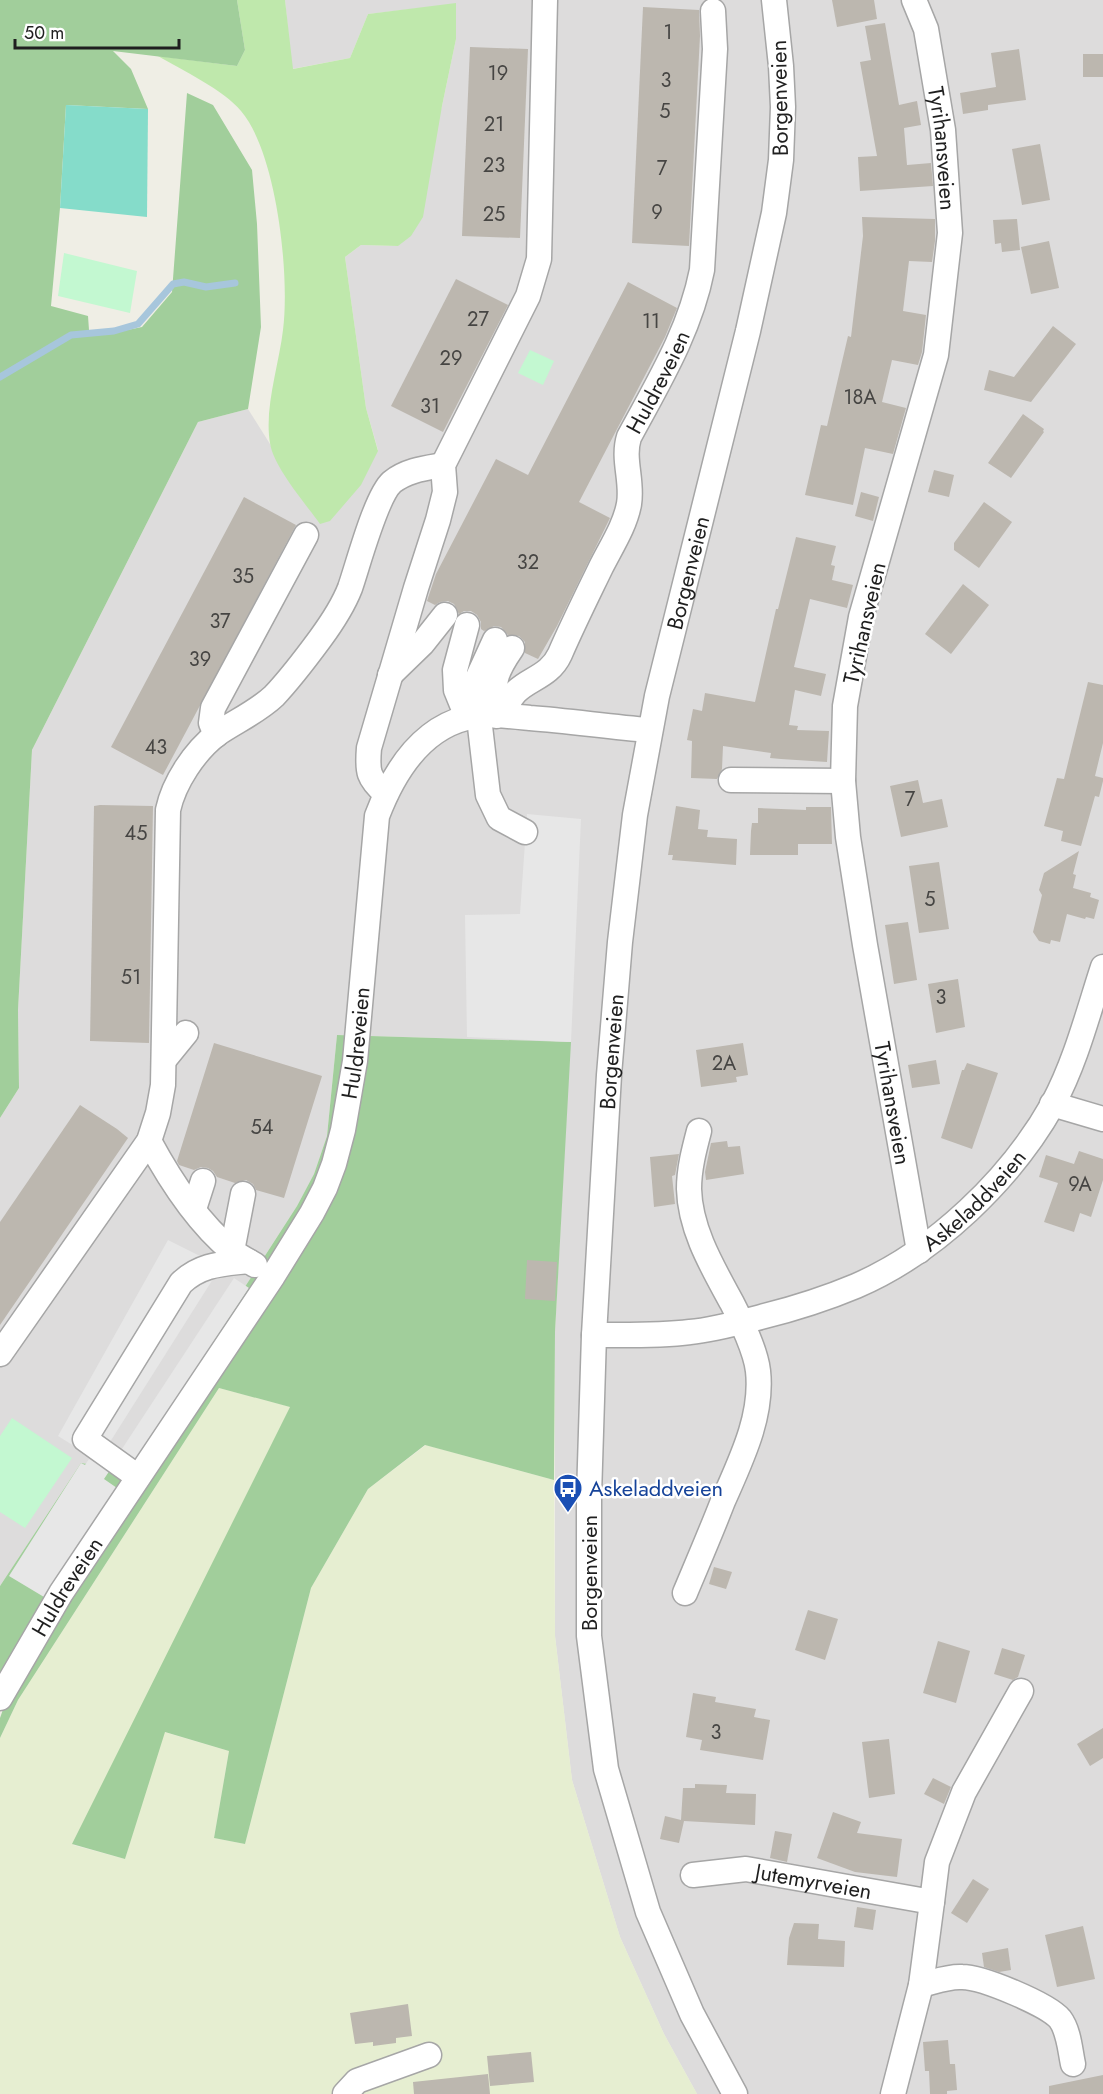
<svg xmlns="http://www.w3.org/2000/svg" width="1103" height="2094" viewBox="0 0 1103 2094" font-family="Jost,sans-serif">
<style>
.residential{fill:#dddcdc}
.farmland{fill:#e6eed1}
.grass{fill:#bfe8ac}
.forest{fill:#a1ce9b}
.park{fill:#c3f8d1}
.pitch{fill:#85dcca}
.parking{fill:#e7e7e7}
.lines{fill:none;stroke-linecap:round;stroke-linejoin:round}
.stream{stroke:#a7c6dc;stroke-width:7}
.building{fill:#bcb7af}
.minor-casing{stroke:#a6a6a6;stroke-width:27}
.minor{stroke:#fff;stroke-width:24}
.labels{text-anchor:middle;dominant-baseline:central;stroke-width:5;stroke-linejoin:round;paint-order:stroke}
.number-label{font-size:20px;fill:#464543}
.street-label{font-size:22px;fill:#1f1f1f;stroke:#fff}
.transit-label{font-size:22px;fill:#164399;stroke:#fff;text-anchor:start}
</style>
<rect width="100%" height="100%" fill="#efeee5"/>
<polygon class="residential" points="285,0 1103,0 1103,2094 697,2094 664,2034 620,1937 572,1780 555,1636 555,1332 570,1042 337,1035 327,1136 314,1174 297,1206 127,1470 81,1463 0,1586 0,1118 19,1088 18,1010 32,750 198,422 248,409 270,444 282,470 378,450 366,408 345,257 361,245 398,246 442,106 456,39 456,4 368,14 350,58 292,69"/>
<polygon class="farmland" points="219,1388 291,1407 73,1845 125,1859 164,1732 229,1751 214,1838 245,1844 311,1588 368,1489 426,1445 554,1480 555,1636 572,1780 620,1937 664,2034 697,2094 0,2094 0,1738 18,1700"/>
<path class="grass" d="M 237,0 L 285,0 L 293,69 L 350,58 L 368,14 L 456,3 L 456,39 L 442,106 L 423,217 L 411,236 L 398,246 L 361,245 L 345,257 L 366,408 L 378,451 L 361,485 L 330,521 L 320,524 C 305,503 273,466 270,443 C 264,408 279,365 283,330 C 290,276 277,153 241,111 C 224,90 182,70 158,56 L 237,66 L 245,50 Z"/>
<g class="forest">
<polygon points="0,0 237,0 245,50 237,66 113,51 131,69 148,109 66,105 60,208 51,306 88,316 89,330 103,335 142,327 172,292 187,93 213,105 252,170 257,224 261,327 248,409 198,422 32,750 18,1010 19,1088 0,1118"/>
<polygon points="337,1035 571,1042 555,1332 554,1480 425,1445 368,1489 311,1588 245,1844 214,1838 229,1751 165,1732 125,1859 72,1844 290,1407 219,1388 18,1700 0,1738 0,1718 6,1701 0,1677 0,1586 81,1463 127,1470 297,1206 314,1174 327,1136"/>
</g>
<g class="park">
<polygon points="64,253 137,271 130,313 58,296"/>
<polygon points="530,350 554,361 543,385 518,373"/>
<polygon points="12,1418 72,1458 25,1528 0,1512 0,1436"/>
</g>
<polygon class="pitch" points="66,105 148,109 147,217 60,208"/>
<g class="parking">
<polygon points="527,814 581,819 571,1042 467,1037 465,915 520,914"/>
<polygon points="168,1240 204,1258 213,1279 98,1461 58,1436"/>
<polygon points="234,1278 249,1288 133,1464 118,1455"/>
<polygon points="89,1459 110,1470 104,1479 117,1488 44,1597 9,1576 81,1463 85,1465"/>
</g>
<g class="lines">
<polyline class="stream" points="0,377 71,335 114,331 138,324 173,284 184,282 206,287 235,283"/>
</g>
<g class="building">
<polygon points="832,0 874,0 877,19 837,27"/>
<polygon points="643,7 699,10 700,36 689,246 632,243"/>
<polygon points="885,23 899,105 917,101 921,125 904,128 907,165 931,163 933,186 860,191 858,157 877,156 860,62 871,60 865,26"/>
<polygon points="470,47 528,49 520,238 462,236"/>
<polygon points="1019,49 1026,100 988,105 988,110 963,114 960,93 996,87 991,53"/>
<rect x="1083" y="54" width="20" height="23"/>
<polygon points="1040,144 1050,200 1022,205 1012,149"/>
<polygon points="862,217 935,219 935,241 932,262 909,261 903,311 926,315 922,352 918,365 892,360 882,402 906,408 893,454 865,448 853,505 805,495 821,425 827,426 848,336 851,337 863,236"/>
<polygon points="1017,219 1020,250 1002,252 1001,243 995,244 993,220"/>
<polygon points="1049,241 1059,288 1031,294 1021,247"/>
<polygon points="456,279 508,305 443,432 391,406"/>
<polygon points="628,282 677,308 665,337 579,502 610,518 557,626 538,659 525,653 525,642 519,636 508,635 501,627 494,626 484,631 481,629 481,622 477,615 471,611 464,611 459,614 454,604 448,601 440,602 435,605 427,601 436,574 496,459 528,475"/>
<polygon points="1053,326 1076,344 1031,402 984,390 989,370 1014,377"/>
<polygon points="1023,414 1044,429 1043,431 1044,432 1011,478 988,463"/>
<polygon points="934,470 954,475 949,497 928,492"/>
<polygon points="861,492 879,497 873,521 855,516"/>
<polygon points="244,497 296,525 163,775 111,747"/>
<polygon points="984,502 1012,522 979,568 954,550 954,543"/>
<polygon points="796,537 836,546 831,565 835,566 832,580 853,585 847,608 810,599 794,667 826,674 821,696 795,690 789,725 798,726 797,730 829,731 827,762 781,759 770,758 771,753 723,746 722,769 717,779 691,778 692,741 687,740 693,709 702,711 705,693 755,702 776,609 778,609"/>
<polygon points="963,584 989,605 951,654 925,634"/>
<polygon points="1088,682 1103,685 1103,743 1095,776 1103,778 1103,781 1099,797 1095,796 1081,846 1061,841 1063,831 1044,826 1057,778 1064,779"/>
<polygon points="918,780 923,803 942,799 948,827 901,837 890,786"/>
<polygon points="100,805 153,806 149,1043 90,1041 94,806"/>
<polygon points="676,806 700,810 698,829 708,830 707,837 737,839 736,865 672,860 673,855 668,855"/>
<polygon points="806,807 831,807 832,844 798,844 798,855 750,855 751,831 752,823 758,823 758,808 806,810"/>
<polygon points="1079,851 1073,874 1076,875 1073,888 1091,893 1090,897 1099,900 1094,919 1086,917 1085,919 1067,914 1060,942 1051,940 1050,944 1039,941 1033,932 1042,895 1039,890 1044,873"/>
<polygon points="939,862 949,929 919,933 909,866"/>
<polygon points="908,922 917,980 894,984 885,925"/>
<polygon points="958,979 965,1027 936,1033 928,984"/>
<polygon points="214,1043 322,1076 284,1198 256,1190 253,1184 246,1180 235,1183 217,1177 213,1171 208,1168 201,1167 194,1170 179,1165 177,1161"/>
<polygon points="743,1043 748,1075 736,1077 737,1082 701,1087 696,1050"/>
<polygon points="936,1060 940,1084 912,1088 908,1065"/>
<polygon points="967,1063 998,1073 972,1149 941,1138 962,1070 964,1070"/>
<polygon points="80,1105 117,1129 128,1138 0,1325 0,1222"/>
<polygon points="727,1141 728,1147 740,1146 744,1174 706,1180 705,1172 711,1143"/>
<polygon points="1079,1151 1103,1159 1103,1180 1091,1217 1080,1213 1074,1232 1044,1222 1058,1183 1039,1177 1046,1155 1074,1164"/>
<polygon points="679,1154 675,1175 672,1176 675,1204 654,1207 650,1157"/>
<polygon points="527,1260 557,1262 555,1301 525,1299"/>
<polygon points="714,1567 732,1572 726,1589 709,1584"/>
<polygon points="808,1610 838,1619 825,1660 795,1650"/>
<polygon points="938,1641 970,1651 956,1703 923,1693"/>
<polygon points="1002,1648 1025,1655 1018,1677 1013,1680 994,1674"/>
<polygon points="693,1693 716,1697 715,1702 756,1709 754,1717 770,1720 763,1760 700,1750 702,1740 686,1737"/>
<polygon points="1103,1728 1103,1758 1090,1766 1077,1744"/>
<polygon points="889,1739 895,1794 869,1798 862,1742"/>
<polygon points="933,1778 951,1787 944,1804 924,1794"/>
<polygon points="695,1784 727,1785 726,1793 756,1794 755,1825 684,1821 679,1843 660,1839 665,1816 681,1820 683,1788 695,1788"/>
<polygon points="833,1812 861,1822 857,1833 902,1839 897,1877 855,1872 817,1858"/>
<polygon points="775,1831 792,1834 787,1862 770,1858"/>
<polygon points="973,1879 989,1889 967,1923 951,1913"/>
<polygon points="857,1907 876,1910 873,1930 854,1927"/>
<polygon points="794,1923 819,1924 818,1939 845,1941 844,1967 787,1965 789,1938"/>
<polygon points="1083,1926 1095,1979 1057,1987 1045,1935"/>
<polygon points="1008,1948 1011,1970 999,1972 984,1967 982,1953"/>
<polygon points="408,2004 412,2036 396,2038 396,2043 373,2046 373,2042 355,2044 350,2013"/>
<polygon points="948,2040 950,2064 955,2064 957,2090 947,2091 947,2094 930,2094 929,2071 925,2071 923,2042"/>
<polygon points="531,2052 534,2082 490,2086 487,2056"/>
<polygon points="488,2074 490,2094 414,2094 413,2082"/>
<polygon points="1103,2075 1103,2094 1049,2094 1049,2086"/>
</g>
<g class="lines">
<g class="minor-casing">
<g id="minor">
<path id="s1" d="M 914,0 L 926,29 L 943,130 L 950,233 L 936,355 L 861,617 L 845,706 L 843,781 L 848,837 L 865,945 L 919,1251"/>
<polyline points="467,625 455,670 456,690 467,717"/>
<polyline points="495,640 478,677 476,692 488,795 499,818 525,832"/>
<polyline points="390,675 422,644 445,615"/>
<path id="s2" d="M 505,715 C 511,677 546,685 560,654 C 573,624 587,596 601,567 C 611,547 625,526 629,504 C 633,481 622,459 629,437 C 658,383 690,331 702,270 L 715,49 L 713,11"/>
<path d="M 496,716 C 494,682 492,677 512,648"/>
<polyline points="216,735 211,723 213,708 306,535"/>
<polyline points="731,780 843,781"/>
<path d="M 386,794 C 368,778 367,772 369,748 L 416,588 L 438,520 L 445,492 L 443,465 L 528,296 L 539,259 L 545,0"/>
<polyline points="164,1060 186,1033"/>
<polyline points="1052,1104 1103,1119"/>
<path d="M 149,1141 C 170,1180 196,1221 231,1250 C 238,1256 247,1260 255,1265"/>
<polyline points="194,1209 203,1181"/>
<polyline points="232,1251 243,1194"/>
<path id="s3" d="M 594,1335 C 626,1335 658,1336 690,1332 C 713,1330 738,1323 761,1317 C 793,1309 825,1299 856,1286 C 935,1252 1011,1179 1053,1104 C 1076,1061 1088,1013 1103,967"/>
<path d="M 0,1354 L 149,1141 L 158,1113 L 163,1085 L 168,810 C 174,782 195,751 217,734 C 236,721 257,712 274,696 C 290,679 306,658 320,639 C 331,624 343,606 350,588 C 358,565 376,496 392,482 C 407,470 426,468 443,465"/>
<path d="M 138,1477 L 85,1439 L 181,1283 C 201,1264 222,1264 248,1261"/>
<path d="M 685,1593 C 698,1562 711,1532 723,1501 C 741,1460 763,1416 758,1371 C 756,1352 741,1320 732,1303 C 713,1268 690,1230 689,1189 C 689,1169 694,1150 699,1131"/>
<path id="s4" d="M 0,1698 L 61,1593 L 273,1276 L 312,1213 L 325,1188 L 334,1164 L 343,1130 L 355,1061 L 377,816 C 393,774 419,730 466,718 C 487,713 510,716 530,718 C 570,721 610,727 649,730"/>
<path id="s5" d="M 693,1875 L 746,1869 L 932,1902 L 937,1862 L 964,1792 L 1021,1691"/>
<path d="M 921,1985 C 934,1982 948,1976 962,1977 C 982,1977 1047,2004 1060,2019 C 1069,2031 1070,2050 1073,2064"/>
<polyline points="345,2094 357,2081 429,2055"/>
<path id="s6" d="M 735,2094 L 692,2014 L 648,1912 L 606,1769 L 589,1636 L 589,1496 L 594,1335 L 609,1075 L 620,942 L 635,815 L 657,696 L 748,331 L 774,213 L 781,160 L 783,107 L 781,66 L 774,0"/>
<polyline points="893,2094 921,1985 932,1902"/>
</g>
</g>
<use href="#minor" class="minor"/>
</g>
<defs>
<g id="bus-pin" transform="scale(1.5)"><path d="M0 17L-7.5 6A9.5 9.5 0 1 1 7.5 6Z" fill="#1a4fb4" stroke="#fff"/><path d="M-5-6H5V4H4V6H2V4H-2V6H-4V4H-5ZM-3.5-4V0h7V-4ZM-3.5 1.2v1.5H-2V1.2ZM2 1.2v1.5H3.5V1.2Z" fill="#fff"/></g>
</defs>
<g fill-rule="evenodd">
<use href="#bus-pin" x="568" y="1488"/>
</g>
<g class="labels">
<g class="number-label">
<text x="668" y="32">1</text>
<text x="498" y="73">19</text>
<text x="666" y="80">3</text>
<text x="665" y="111">5</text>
<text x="494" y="124">21</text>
<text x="494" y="165">23</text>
<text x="662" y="168">7</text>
<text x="657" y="212">9</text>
<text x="494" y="214">25</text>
<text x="478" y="319">27</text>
<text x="651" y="321">11</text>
<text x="451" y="358">29</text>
<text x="860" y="397">18A</text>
<text x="430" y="406">31</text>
<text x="528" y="562">32</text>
<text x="243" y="576">35</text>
<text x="220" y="621">37</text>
<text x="200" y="659">39</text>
<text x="156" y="747">43</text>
<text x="910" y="799">7</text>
<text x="136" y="833">45</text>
<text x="930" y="899">5</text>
<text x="131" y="977">51</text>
<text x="941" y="997">3</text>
<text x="724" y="1063">2A</text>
<text x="262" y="1127">54</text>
<text x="1080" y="1184">9A</text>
<text x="716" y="1732">3</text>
</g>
<g class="street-label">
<text transform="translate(779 98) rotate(-91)">Borgenveien</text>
<text stroke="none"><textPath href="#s1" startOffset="152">Tyrihansveien</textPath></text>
<text stroke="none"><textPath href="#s2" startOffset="380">Huldreveien</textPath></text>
<text stroke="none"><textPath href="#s6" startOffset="1556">Borgenveien</textPath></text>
<text transform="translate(864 623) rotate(-77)">Tyrihansveien</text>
<text stroke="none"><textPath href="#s4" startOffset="754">Huldreveien</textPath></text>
<text stroke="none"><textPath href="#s6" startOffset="1070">Borgenveien</textPath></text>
<text stroke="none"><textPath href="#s1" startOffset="1124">Tyrihansveien</textPath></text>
<text stroke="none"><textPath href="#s3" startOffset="416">Askeladdveien</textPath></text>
<text transform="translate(589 1573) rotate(-90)">Borgenveien</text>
<text stroke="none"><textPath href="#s4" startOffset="130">Huldreveien</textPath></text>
<text stroke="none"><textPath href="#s5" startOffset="122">Jutemyrveien</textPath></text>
</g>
<g class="transit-label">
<text x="589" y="1488">Askeladdveien</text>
</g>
</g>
<path d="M15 39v9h164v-9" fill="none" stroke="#1f1f1f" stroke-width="3"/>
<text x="24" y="39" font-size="18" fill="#1f1f1f" stroke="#ffffff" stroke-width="4.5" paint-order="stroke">50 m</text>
</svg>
